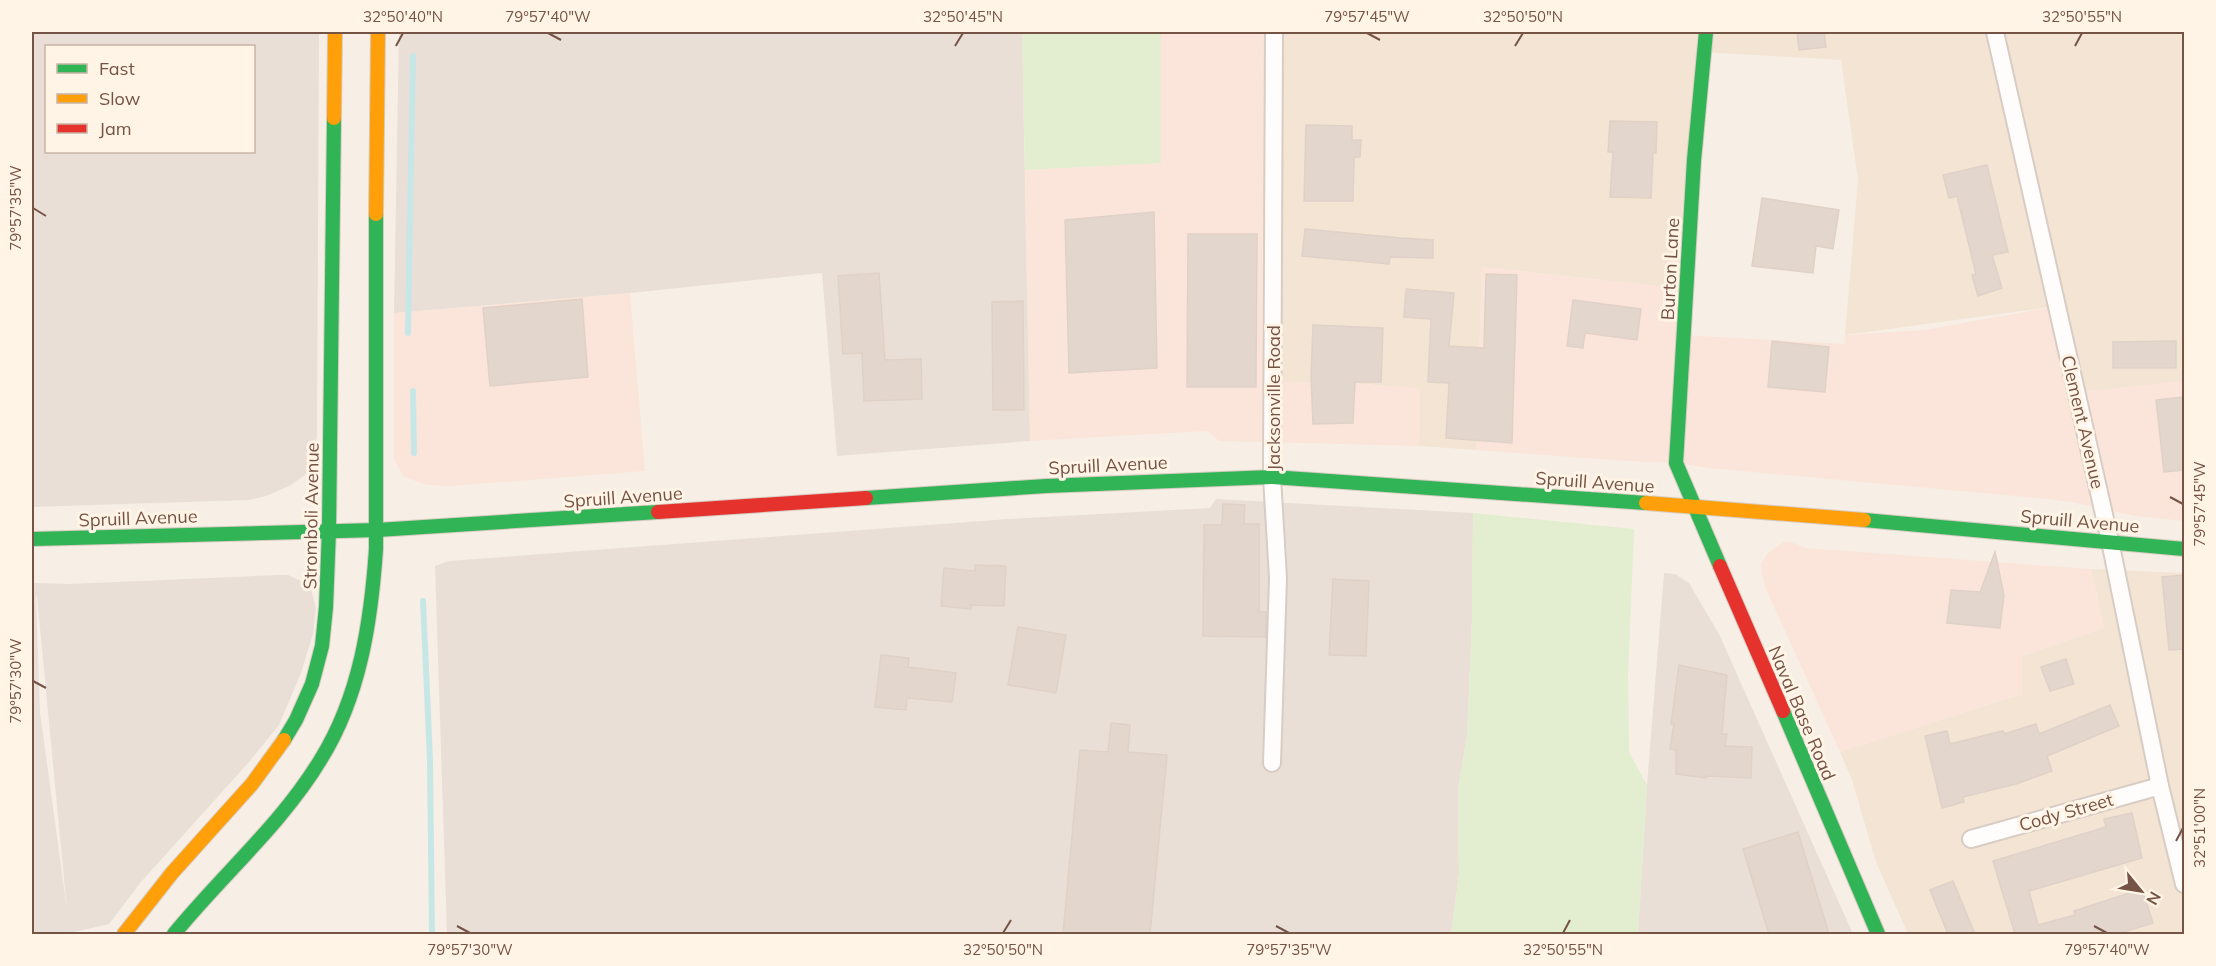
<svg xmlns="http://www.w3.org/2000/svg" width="2216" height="966" viewBox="0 0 2216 966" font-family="Mulish,sans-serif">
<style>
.residential{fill:#f3e4d4}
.commercial{fill:#fbe5da}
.industrial{fill:#e9dfd7;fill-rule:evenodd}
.green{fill:#e3edcf}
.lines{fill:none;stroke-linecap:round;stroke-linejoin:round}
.stream{stroke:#c7e7e7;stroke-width:6}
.building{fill:#e3d6cd;stroke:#e0d1c7;stroke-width:1.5}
.street-casing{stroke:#d8ccc4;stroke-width:20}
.fast-casing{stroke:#d7cbc2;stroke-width:16}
.slow-casing{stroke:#d7cbc2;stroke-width:16}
.jam-casing{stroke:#d7cbc2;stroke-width:16}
.street{stroke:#fefdfb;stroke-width:16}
.fast{stroke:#30b455;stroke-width:14}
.slow{stroke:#ff9f0a;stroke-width:14}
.jam{stroke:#e5322d;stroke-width:14}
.ticks{fill:none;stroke:#755345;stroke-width:2}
.labels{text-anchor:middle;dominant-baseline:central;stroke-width:6;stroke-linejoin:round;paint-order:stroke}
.street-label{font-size:18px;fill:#755345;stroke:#fff4e6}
.neatline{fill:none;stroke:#755345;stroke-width:2}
.ticks-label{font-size:15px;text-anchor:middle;fill:#755345}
</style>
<rect width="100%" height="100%" fill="#f7efe5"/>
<g class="residential">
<polygon points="1274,32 2184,32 2184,382 2076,392 2057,306 1845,335 1858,179 1841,60 1704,52 1686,289 1482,267 1476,450 1419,446 1420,389 1363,384 1273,382"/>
<polygon points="2091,569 2184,573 2184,934 1908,934 1876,862 1852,780 1840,752 2022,694 2022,656 2104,628"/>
</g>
<g class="commercial">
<polygon points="1161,32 1274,32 1273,382 1363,384 1420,388 1419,446 1219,441 1207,431 1030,441 1025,170 1161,163"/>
<polygon points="1482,267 1686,289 1684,335 1844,344 1845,335 1924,330 2057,306 2076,392 2184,381 2184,521 2135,516 2072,502 2038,498 1708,468 1676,463 1627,461 1476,450"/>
<polygon points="630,293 645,471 452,486 427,485 404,477 394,460 394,313"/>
<polygon points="1783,542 1791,542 1806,548 2091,569 2104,628 2022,656 2022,694 1840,752 1765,587 1762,575 1761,564 1767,554"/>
</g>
<g class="industrial">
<path d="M 32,32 L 319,32 L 317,437 L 306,474 L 291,485 L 266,496 L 249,500 L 32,507 ZM 46,46 L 254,46 L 254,152 L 46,152 Z"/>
<polygon points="399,32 1022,32 1030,441 837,456 822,273 630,293 394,313"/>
<polygon points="1216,499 1473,513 1472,620 1467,736 1458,789 1459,874 1451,934 447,934 435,566 449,561 1008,519 1210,508"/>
<polygon points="1664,573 1675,574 1689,583 1719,634 1853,934 1638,934 1647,785"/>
<path d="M 278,575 L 288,575 L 305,583 L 311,589 L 316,608 L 313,634 L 301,673 L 279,725 L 249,762 L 141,882 L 109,924 L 66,934 L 32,934 L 32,583 L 70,584 ZM 36,596 L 37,597 L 67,910 L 40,712 Z"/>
</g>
<g class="green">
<polygon points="1022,32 1161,32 1161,163 1025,170"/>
<polygon points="1473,513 1634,529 1628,675 1629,752 1647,785 1638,934 1451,934 1459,874 1458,789 1467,736 1472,620"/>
</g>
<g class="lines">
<g class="stream">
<polyline points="408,333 413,56"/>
<polyline points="413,391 414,453"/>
<polyline points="423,601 430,760 432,934"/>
</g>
</g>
<g class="building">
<polygon points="1797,32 1824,32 1826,47 1799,50"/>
<polygon points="1610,121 1657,122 1656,153 1653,153 1651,198 1610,197 1613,152 1608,152"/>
<polygon points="1306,125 1352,126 1352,140 1361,140 1360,157 1354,157 1353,201 1304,201"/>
<polygon points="1987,165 2008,252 1992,255 2002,288 1978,296 1972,275 1976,274 1957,196 1949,198 1943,175"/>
<polygon points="1762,198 1839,210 1833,249 1816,246 1813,273 1752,266"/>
<polygon points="1154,212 1157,368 1069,373 1065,220"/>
<polygon points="1305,229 1401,238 1433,240 1433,258 1390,257 1389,264 1302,256"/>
<polygon points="1188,234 1257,234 1256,387 1187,387"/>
<polygon points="879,273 885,360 921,359 922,399 864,401 862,353 843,354 838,276"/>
<polygon points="1486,274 1517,275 1512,443 1446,438 1449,383 1428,382 1431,319 1404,317 1406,289 1454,293 1449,346 1484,348"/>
<polygon points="582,299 588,377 490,386 483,308"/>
<polygon points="1573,300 1641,309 1637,340 1585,333 1583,348 1567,346"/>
<polygon points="1023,301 1024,410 993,410 992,302"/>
<polygon points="1313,325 1383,328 1381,382 1355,382 1353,423 1313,424 1311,377"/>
<polygon points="1772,341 1829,347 1825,392 1768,387"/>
<polygon points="2176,341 2176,368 2113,368 2113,342"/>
<polygon points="2184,397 2184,470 2164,472 2156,400"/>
<polygon points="1223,504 1245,505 1244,524 1259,524 1259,612 1266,612 1266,637 1203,636 1204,525 1222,525"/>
<polygon points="1995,552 2004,595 2000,628 1947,623 1951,590 1980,592"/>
<polygon points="975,565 1006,566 1004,606 971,605 971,609 941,606 944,568 975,571"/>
<polygon points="2184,575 2184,649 2169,650 2162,577"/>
<polygon points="1333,579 1369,581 1366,656 1329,655"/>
<polygon points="1018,627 1066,635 1056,693 1008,685"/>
<polygon points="881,655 909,658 908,667 956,673 952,702 907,698 906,710 875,707"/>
<polygon points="2066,659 2074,684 2050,691 2041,667"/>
<polygon points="1679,665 1727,675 1722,734 1727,734 1725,746 1752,747 1751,778 1706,776 1706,778 1676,774 1676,750 1670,749 1674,724 1671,724"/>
<polygon points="2110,705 2119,726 2047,756 2052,771 2016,784 1963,797 1964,802 1942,808 1925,736 1947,731 1950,744 2003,731 2004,734 2036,724 2039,734"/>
<polygon points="1111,723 1130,725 1128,752 1167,755 1150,934 1092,933 1092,934 1063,934 1080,750 1108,752"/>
<polygon points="2132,813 2142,858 2029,891 2038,925 2075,915 2074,911 2142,889 2153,923 2117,934 2015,934 1993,861 2106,827 2104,819"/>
<polygon points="1798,832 1829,934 1769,934 1743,849"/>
<polygon points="1953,881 1975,934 1948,934 1930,890"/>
</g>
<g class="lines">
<g class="street-casing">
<g id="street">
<polyline points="1995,32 2110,541 2160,786 2184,884"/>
<polyline points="1272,763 1278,578 1272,477 1274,32"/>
<polyline points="1971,839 2160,786"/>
</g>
</g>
<g class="fast-casing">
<g id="fast">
<polyline points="1706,32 1694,160 1676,463 1720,566"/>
<polyline points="866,498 1046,486 1272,477 1646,503"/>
<polyline points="1864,520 2184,549"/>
<polyline points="32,539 377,530 658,512"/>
<polyline points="1783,711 1878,934"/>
<polyline points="284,740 296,720 312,684 322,646 326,607 329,530 334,118"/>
<path d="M 174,934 C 222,875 282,824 321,759 C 360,696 371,622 376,549 L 376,214"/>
</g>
</g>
<g class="slow-casing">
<g id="slow">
<polyline points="334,118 335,32"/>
<polyline points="376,214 378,32"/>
<polyline points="1646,503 1864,520"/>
<polyline points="124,934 172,873 252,784 284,740"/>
</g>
</g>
<g class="jam-casing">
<g id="jam">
<polyline points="658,512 866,498"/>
<polyline points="1720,566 1783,711"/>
</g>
</g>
<use href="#street" class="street"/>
<use href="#fast" class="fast"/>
<use href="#slow" class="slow"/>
<use href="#jam" class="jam"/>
</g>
<path class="ticks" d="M 548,33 L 561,40M 1367,33 L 1380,40M 396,46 L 403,33M 955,46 L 963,33M 1515,46 L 1523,33M 2075,46 L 2082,33M 33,208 L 46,216M 2170,497 L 2183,504M 33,681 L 46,688M 2176,841 L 2183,828M 457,926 L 470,933M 1276,926 L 1289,933M 2094,926 L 2107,933M 1003,933 L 1011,920M 1563,933 L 1570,920"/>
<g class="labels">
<g class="street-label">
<text transform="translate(1670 269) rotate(-87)">Burton Lane</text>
<text transform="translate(1273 398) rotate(-90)">Jacksonville Road</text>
<text transform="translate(2083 422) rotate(77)">Clement Avenue</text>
<text transform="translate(1108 465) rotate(-3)">Spruill Avenue</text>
<text transform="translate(1595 482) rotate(4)">Spruill Avenue</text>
<text transform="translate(623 497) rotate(-4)">Spruill Avenue</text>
<text transform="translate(311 516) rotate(-89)">Stromboli Avenue</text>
<text transform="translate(138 518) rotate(-2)">Spruill Avenue</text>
<text transform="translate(2080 521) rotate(5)">Spruill Avenue</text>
<text transform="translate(1802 713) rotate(67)">Naval Base Road</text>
<text transform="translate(2066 812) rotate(-16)">Cody Street</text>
</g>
</g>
<rect width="2216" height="966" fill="none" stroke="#fff4e6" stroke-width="66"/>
<rect x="45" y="45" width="210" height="108" fill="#fff4e6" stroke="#c8b4a6" stroke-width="1.5"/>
<rect x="57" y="64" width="30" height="9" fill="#30b455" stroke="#c8b4a6" stroke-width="1.5"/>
<text x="99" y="75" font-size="18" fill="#755345">Fast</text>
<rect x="57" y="94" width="30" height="9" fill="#ff9f0a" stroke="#c8b4a6" stroke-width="1.5"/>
<text x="99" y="105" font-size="18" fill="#755345">Slow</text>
<rect x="57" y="124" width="30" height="9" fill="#e5322d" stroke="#c8b4a6" stroke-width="1.5"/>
<text x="99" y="135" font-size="18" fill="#755345">Jam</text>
<g transform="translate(2141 891) rotate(120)" stroke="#fff4e6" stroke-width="4.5" paint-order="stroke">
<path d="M0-4.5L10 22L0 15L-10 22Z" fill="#755345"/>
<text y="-9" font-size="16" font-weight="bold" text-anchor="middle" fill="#755345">N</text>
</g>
<rect x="33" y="33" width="2150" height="900" class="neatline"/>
<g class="ticks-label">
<text x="403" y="22">32°50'40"N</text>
<text x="548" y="22">79°57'40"W</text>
<text x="963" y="22">32°50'45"N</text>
<text x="1367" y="22">79°57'45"W</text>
<text x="1523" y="22">32°50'50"N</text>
<text x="2082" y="22">32°50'55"N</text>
<text transform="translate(16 208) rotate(-90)" y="5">79°57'35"W</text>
<text transform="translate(2200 504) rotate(-90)" y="5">79°57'45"W</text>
<text transform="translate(16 681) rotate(-90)" y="5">79°57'30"W</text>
<text transform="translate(2200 828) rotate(-90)" y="5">32°51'00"N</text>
<text x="470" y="955">79°57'30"W</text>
<text x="1003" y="955">32°50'50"N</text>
<text x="1289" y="955">79°57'35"W</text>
<text x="1563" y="955">32°50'55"N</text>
<text x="2107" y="955">79°57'40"W</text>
</g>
</svg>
